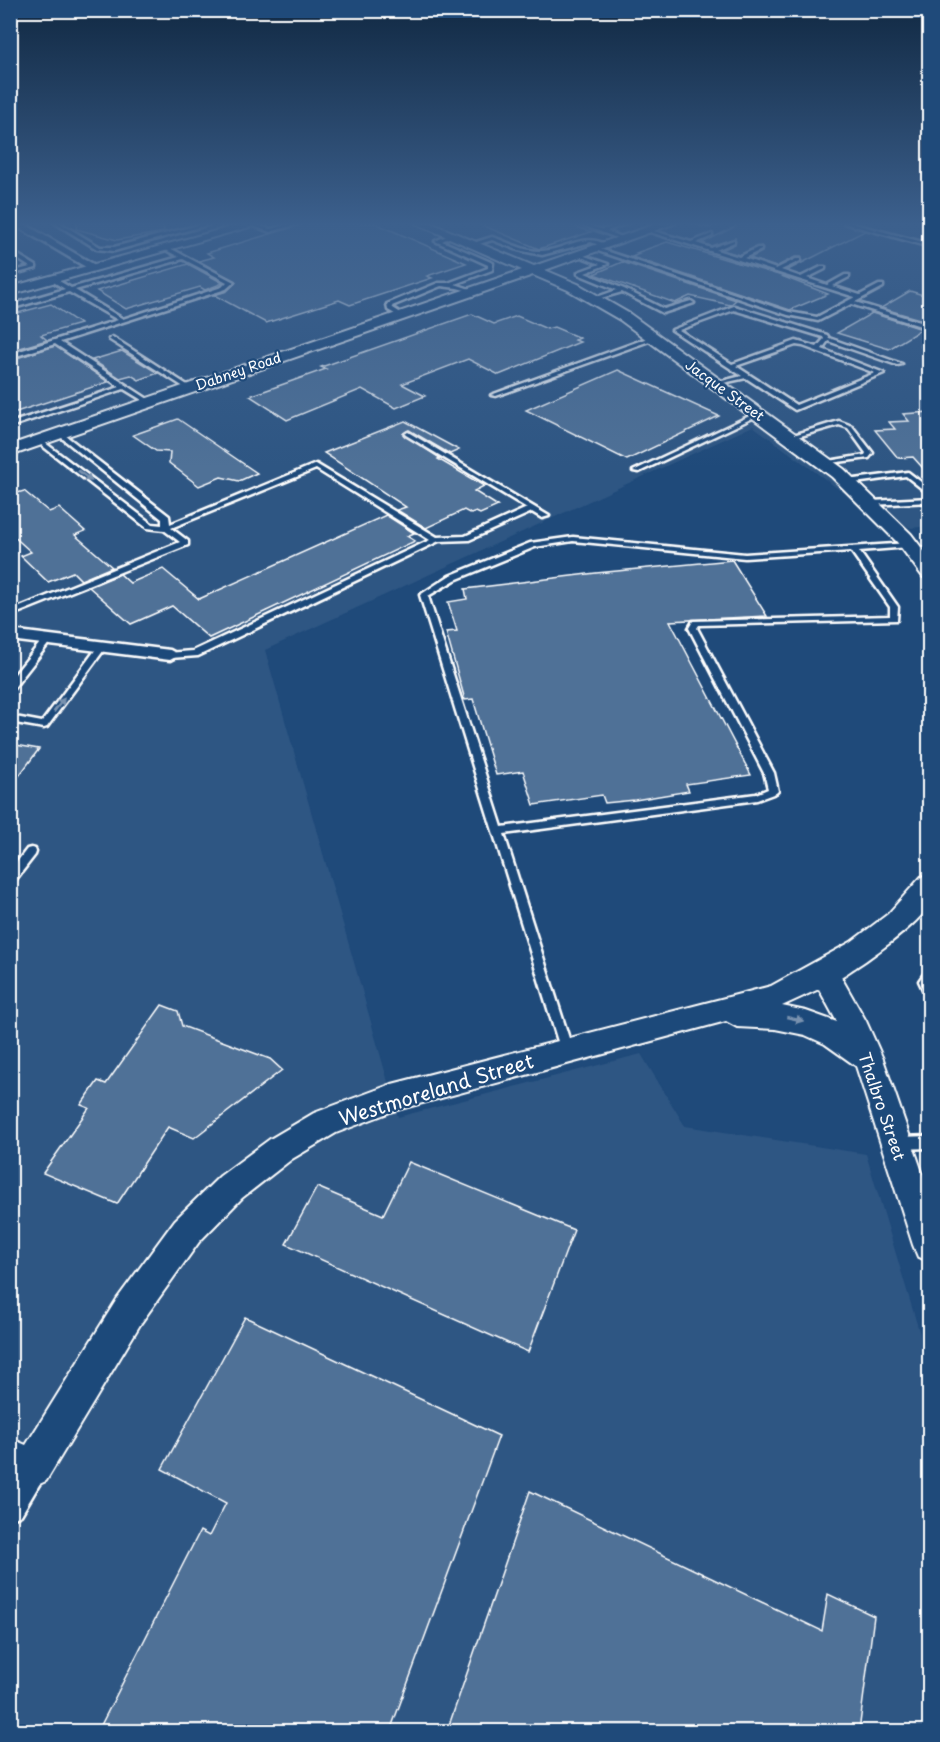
<svg xmlns="http://www.w3.org/2000/svg" width="940" height="1742" viewBox="0 0 940 1742" font-family="'Playpen Sans',sans-serif">
<style>
.built{fill:#2e5683}
.building{fill:#507197;stroke:#fff;stroke-width:1.5}
.lines{fill:none;stroke-linecap:round;stroke-linejoin:round}
.service-casing{stroke:#fff;stroke-width:5}
.minor-casing{stroke:#fff;stroke-width:5}
.tertiary-casing{stroke:#fff;stroke-width:4}
.service{fill:#1f4a7a;fill-rule:evenodd}
.minor{fill:#1f4a7a;fill-rule:evenodd}
.tertiary{fill:#1f4a7a;fill-rule:evenodd}
.oneway{fill:#7992af}
.labels{text-anchor:middle;dominant-baseline:central;stroke-width:4.5;stroke-linejoin:round;paint-order:stroke}
.far-street-label{font-size:14px;fill:#fff;stroke:#1f4a7a}
.street-label{font-size:16px;fill:#fff;stroke:#1f4a7a}
.near-street-label{font-size:20px;fill:#fff;stroke:#1f4a7a}
</style>
<rect width="100%" height="100%" fill="#1f4a7a"/>
<filter id="ink" filterUnits="userSpaceOnUse"><feTurbulence type="fractalNoise" baseFrequency=".0167" numOctaves="2"/><feDisplacementMap in="SourceGraphic" scale="12" xChannelSelector="R" yChannelSelector="G"/><feConvolveMatrix kernelMatrix="1 2 1 2 8 2 1 2 1" color-interpolation-filters="sRGB"/></filter>
<g filter="url(#ink)">
<polygon class="built" points="11,223 929,223 929,526 911,528 841,491 753,426 265,650 398,1117 641,1054 685,1126 866,1154 929,1364 930,1676 924,1731 11,1732"/>
<g class="building">
<polygon points="77,223 163,223 164,232 117,240 76,229"/>
<polygon points="306,223 375,223 466,263 427,276 432,278 350,305 339,300 266,323 214,295 227,291 236,282 199,261 214,257 207,253"/>
<polygon points="477,223 566,223 591,232 539,249"/>
<polygon points="742,223 842,223 865,231 788,270 801,263 802,257 795,257 776,267 750,258 762,252 761,246 739,255 722,250 735,244 735,238 711,246 702,243"/>
<polygon points="667,242 779,275 828,294 790,310 632,257 639,254 636,253"/>
<polygon points="622,262 736,300 730,305 690,296 675,303 594,274"/>
<polygon points="188,264 223,283 205,290 200,287 126,309 97,291"/>
<polygon points="910,291 930,297 930,322 881,308"/>
<polygon points="51,304 80,324 41,335 47,340 10,351 10,315"/>
<polygon points="872,313 922,329 889,349 837,333"/>
<polygon points="472,314 494,324 517,316 547,329 554,327 580,338 575,340 580,342 499,375 468,359 402,384 425,396 396,408 362,389 287,420 250,396 326,369 321,367"/>
<polygon points="55,346 108,382 10,414 10,360"/>
<polygon points="122,351 158,373 139,380 131,375 120,378 92,360"/>
<polygon points="618,370 719,416 627,460 526,410"/>
<polygon points="930,412 930,476 913,457 898,458 875,430 895,429 889,422 909,421 903,414"/>
<polygon points="178,419 257,473 239,481 221,477 199,486 169,463 170,452 156,451 133,435"/>
<polygon points="405,421 459,450 450,454 409,430 403,434 440,458 438,459 484,486 474,491 498,506 480,514 476,512 471,514 464,510 426,528 397,510 406,507 324,453"/>
<polygon points="24,491 49,512 59,508 85,531 75,535 112,567 81,580 73,572 48,582 21,556 31,552 10,533 10,495"/>
<polygon points="386,515 414,533 407,536 415,541 209,638 172,606 131,624 89,587 120,574 130,583 163,569 199,599"/>
<polygon points="732,560 767,616 670,621 751,775 686,784 689,791 635,800 605,803 602,795 534,805 523,771 496,775 473,699 465,700 446,632 457,631 448,602 467,599 465,589 596,573"/>
<polygon points="10,744 39,749 10,788"/>
<polygon points="162,1005 178,1011 182,1026 270,1059 282,1070 194,1138 168,1127 117,1204 43,1173 89,1108 81,1105 98,1081 106,1084"/>
<polygon points="409,1162 574,1230 528,1352 286,1244 317,1187 383,1215"/>
<polygon points="245,1317 499,1436 390,1731 98,1731 200,1531 209,1536 226,1503 162,1469"/>
<polygon points="530,1491 822,1631 828,1594 874,1616 859,1731 447,1731"/>
</g>
<g class="lines">
<g class="service-casing">
<g id="service">
<polygon points="55,223 60,223 100,247 114,247 206,223 210,224 114,251 97,249"/>
<polygon points="251,223 270,229 294,223 301,223 270,232 251,225"/>
<path d="M 578,223 C 586,223 595,229 603,229 C 612,229 619,223 628,223 L 607,231 L 627,239 L 622,240 Z"/>
<polygon points="694,223 718,223 709,226"/>
<polygon points="844,223 851,223 930,244 930,247"/>
<polygon points="647,229 691,242 712,234 712,236 696,243 711,248 734,240 734,242 716,250 739,257 757,248 761,248 761,250 744,258 776,269 796,259 800,259 800,261 781,270 801,277 821,267 825,267 825,269 807,278 827,285 845,275 849,275 849,277 832,286 860,295 879,285 883,285 883,287 855,302 930,325 930,329 851,304 818,321 788,315 592,249 597,248 789,312 817,317 855,297 647,231"/>
<polygon points="451,234 455,235 442,241 493,263 492,270 455,284 473,290 473,292 457,288 441,286 392,306 393,308 404,315 404,317 400,317 388,310 387,304 438,283 448,283 488,268 488,265 435,241"/>
<path d="M 492,237 C 508,242 525,252 542,251 C 566,250 583,232 607,245 L 604,247 L 591,242 L 542,255 L 518,250 L 492,240 L 473,246 L 470,244 Z"/>
<path d="M 166,246 L 234,282 L 226,289 L 60,342 L 151,401 L 151,403 L 147,403 L 124,389 L 10,427 L 10,423 L 120,387 L 55,344 L 10,358 L 10,354 L 118,320 L 69,292 L 10,309 L 10,305 L 65,289 L 50,280 L 50,278 L 54,278 L 71,288 L 179,257 L 164,249 ZM 183,259 L 227,282 L 222,287 L 123,319 L 75,290 Z"/>
<polygon points="10,250 36,266 36,268 10,275 10,272 30,267 10,254"/>
<polygon points="576,253 608,264 585,273 624,289 664,309 691,301 694,303 663,313 622,292 594,300 594,298 617,290 578,274 578,272 600,264 576,255"/>
<path d="M 734,306 L 827,335 L 829,338 L 902,364 L 897,365 L 828,341 L 822,349 L 884,373 L 795,410 L 746,378 L 714,385 L 714,383 L 742,376 L 672,330 ZM 734,310 L 823,337 L 824,339 L 817,347 L 796,341 L 732,364 L 679,330 ZM 796,345 L 803,346 L 875,373 L 796,405 L 736,366 Z"/>
<polygon points="653,336 656,338 655,339 496,396 491,395"/>
<polygon points="112,337 114,338 192,388 187,389 110,340 109,339"/>
<polygon points="930,341 930,346 923,347 923,345"/>
<polygon points="756,413 761,414 639,472 633,471"/>
<polygon points="839,421 852,426 873,453 869,458 822,464 822,462 865,455 866,453 848,428 839,425 790,439 787,437"/>
<polygon points="57,432 61,432 169,516 170,524 316,464 437,537 465,536 527,508 406,435 405,434 408,432 549,516 542,518 532,512 469,540 439,541 198,656 170,658 167,657 167,653 193,651 430,540 316,469 171,528 188,541 188,545 10,616 10,611 180,542 164,530 147,528 35,440 40,439 152,524 162,525 162,519 57,434"/>
<polygon points="908,472 930,489 930,495 906,476 847,484 843,482 847,480"/>
<polygon points="930,498 930,502 871,505 867,503 871,501"/>
<path d="M 573,537 L 745,554 L 909,543 L 913,545 L 909,547 L 859,551 L 898,607 L 897,620 L 699,625 L 697,628 L 774,773 L 778,791 L 776,793 L 757,800 L 504,834 L 573,1051 L 571,1055 L 567,1056 L 563,1055 L 561,1051 L 420,595 L 449,576 L 530,543 ZM 573,541 L 745,558 L 851,551 L 890,607 L 890,616 L 693,621 L 689,628 L 764,773 L 768,789 L 756,794 L 502,827 L 428,596 L 455,580 L 535,547 Z"/>
<polygon points="47,637 51,640 50,642 13,689 10,690 10,680 44,638"/>
<polygon points="102,644 106,647 47,727 44,728 10,722 10,716 42,722 99,645"/>
<polygon points="31,848 35,849 36,852 35,855 14,882 10,883 10,871 27,849"/>
<polygon points="930,970 930,998 926,996 919,981 926,971"/>
<polygon points="930,1136 930,1148 900,1149 895,1147 894,1143 895,1139 900,1137"/>
</g>
</g>
<g class="minor-casing">
<g id="minor">
<polygon points="11,223 23,223 100,268 91,270"/>
<polygon points="10,630 170,650 179,655 170,660 10,640"/>
<path d="M 33,1452 L 44,1457 L 49,1468 L 21,1515 L 10,1520 C 10,1494 5,1464 33,1452 Z"/>
</g>
</g>
<g class="tertiary-casing">
<g id="tertiary">
<polygon points="245,223 264,223 10,295 10,287"/>
<polygon points="415,223 431,223 534,266 659,223 676,223 545,270 578,284 630,314 844,469 911,534 930,559 930,579 923,577 897,542 832,477 620,320 568,290 533,275 10,456 10,445 522,270"/>
<path d="M 930,874 C 930,882 932,895 930,902 C 923,923 860,965 841,977 L 866,1021 L 883,1059 L 930,1195 L 930,1261 L 918,1257 L 913,1245 L 856,1066 L 825,1044 L 805,1035 L 775,1029 L 737,1027 L 726,1021 L 393,1111 L 336,1133 L 292,1159 L 242,1198 L 199,1242 L 141,1323 L 46,1481 L 33,1487 L 10,1477 L 10,1438 L 26,1445 L 117,1299 L 175,1220 L 220,1176 L 270,1139 L 314,1113 L 392,1084 L 771,986 L 851,942 L 888,914 L 921,877 ZM 819,989 L 837,1022 L 806,1011 L 782,1006 Z"/>
</g>
</g>
<use href="#service" class="service"/>
<use href="#minor" class="minor"/>
<use href="#tertiary" class="tertiary"/>
</g>
<defs><path id="oneway-solid" d="M-6-.8H1V-3.2L6.5 0L1 3.2V.8H-6Z" transform="scale(1.5)"/></defs>
<g class="oneway">
<use href="#oneway-solid" transform="translate(85 476) rotate(38)"/>
<use href="#oneway-solid" transform="translate(59 705) rotate(-53)"/>
<use href="#oneway-solid" transform="translate(795 1019) rotate(13)"/>
</g>
</g>
<linearGradient id="sky" x2="0" y2="1"><stop stop-color="#112943"/><stop offset="0.48" stop-color="#3c608d"/><stop offset="1" stop-color="#3c608d" stop-opacity="0"/></linearGradient>
<rect width="940" height="467" fill="url(#sky)"/>
<g class="labels">
<g class="far-street-label">
<text transform="translate(238 371) rotate(-19)">Dabney Road</text>
<text transform="translate(725 390) rotate(36)">Jacque Street</text>
</g>
<g class="street-label">
<text transform="translate(883 1106) rotate(71)">Thalbro Street</text>
</g>
<g class="near-street-label">
<text transform="translate(436 1089) rotate(-17)">Westmoreland Street</text>
</g>
</g>
<rect width="940" height="1742" fill="none" stroke="#1f4a7a" stroke-width="36"/>
<rect x="18" y="18" width="904" height="1706" fill="none" stroke="#fff" stroke-width="2" filter="url(#ink)"/>
</svg>
